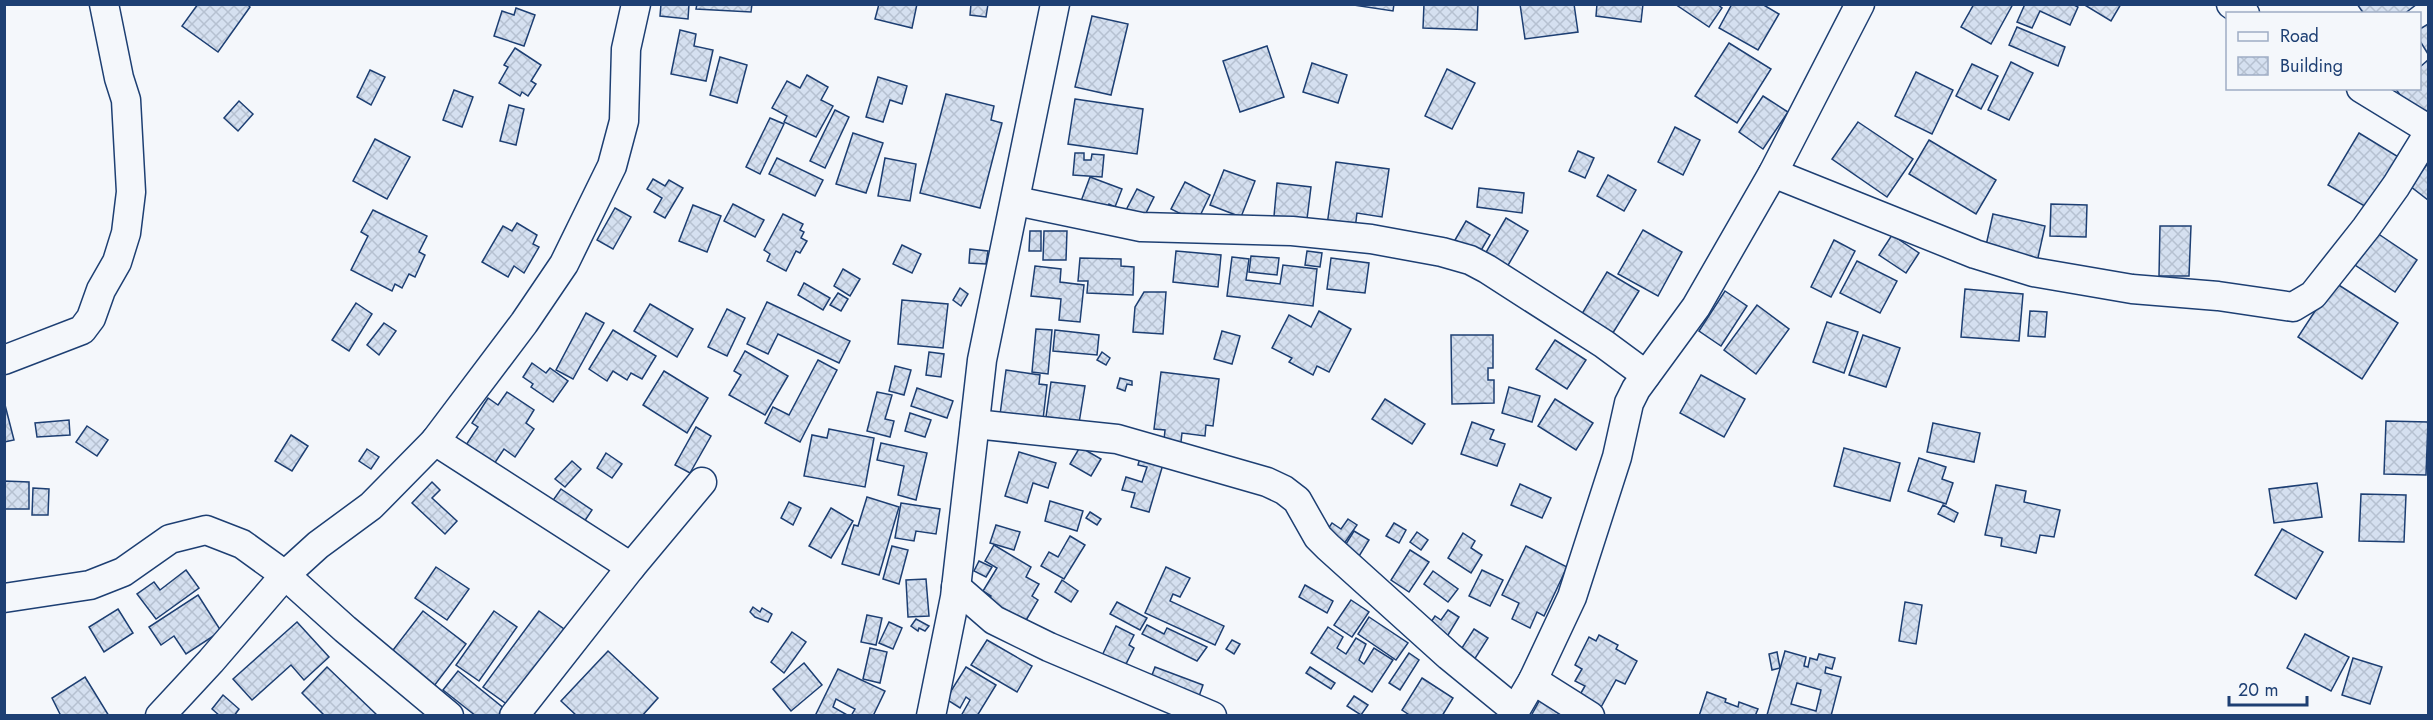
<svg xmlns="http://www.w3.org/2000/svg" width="2433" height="720" viewBox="0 0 2433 720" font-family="Jost,sans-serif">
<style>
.building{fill:url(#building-cross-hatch);stroke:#1d3f73;stroke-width:1.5;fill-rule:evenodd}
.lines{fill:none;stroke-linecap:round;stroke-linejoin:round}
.minor-casing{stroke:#1d3f73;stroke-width:31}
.minor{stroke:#f4f7fb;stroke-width:28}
</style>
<defs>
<pattern id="building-cross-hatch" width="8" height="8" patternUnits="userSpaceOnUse" patternTransform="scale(1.5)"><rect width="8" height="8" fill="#d5e0f0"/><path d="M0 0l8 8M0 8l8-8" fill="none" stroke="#b6c1d1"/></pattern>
</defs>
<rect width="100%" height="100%" fill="#f4f7fb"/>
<g class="building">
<polygon points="198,4 247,4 250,7 218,52 182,26"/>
<polygon points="661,4 689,4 688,19 660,16"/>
<polygon points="697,4 752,4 751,12 696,9"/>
<polygon points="879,4 917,4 912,28 875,19"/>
<polygon points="971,4 988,4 986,17 970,15"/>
<polygon points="1347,4 1394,4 1393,11"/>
<polygon points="1424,4 1478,4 1477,30 1423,28"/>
<polygon points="1520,4 1574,4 1578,32 1525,39"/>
<polygon points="1597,4 1643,4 1641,22 1596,16"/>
<polygon points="1675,4 1717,4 1722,8 1709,27"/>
<polygon points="1732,4 1762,4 1779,14 1758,50 1719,28"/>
<polygon points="1974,4 2013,4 1991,44 1961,27"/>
<polygon points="2025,4 2072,4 2078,7 2070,25 2040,11 2032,28 2017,22"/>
<polygon points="2083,4 2121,4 2111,21"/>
<polygon points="2357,4 2417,4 2404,14 2364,14"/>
<polygon points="516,8 535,15 524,46 494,36 502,11 514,15"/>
<polygon points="1092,16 1128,24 1111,95 1075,87"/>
<polygon points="2428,24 2428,54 2420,41 2420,29"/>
<polygon points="2017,27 2065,47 2058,66 2009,45"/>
<polygon points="680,30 696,34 694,46 713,50 706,81 671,74"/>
<polygon points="1729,43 1771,69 1737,123 1695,96"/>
<polygon points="1267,46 1284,97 1240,112 1223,61"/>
<polygon points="515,48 541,65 531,81 536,84 528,96 522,92 520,96 499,83 508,67 504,65"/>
<polygon points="720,57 747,65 737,103 710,95"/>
<polygon points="2428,60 2428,110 2417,118 2395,88 2420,88 2420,67"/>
<polygon points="2011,62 2033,73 2009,120 1988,110"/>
<polygon points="1312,63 1347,75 1338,103 1303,92"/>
<polygon points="1972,64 1998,76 1981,109 1956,96"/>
<polygon points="1447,69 1475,83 1452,129 1425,116"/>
<polygon points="370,70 385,77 371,105 357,97"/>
<polygon points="1916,72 1953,90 1932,134 1895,116"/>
<polygon points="807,75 828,87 821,100 833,106 816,137 784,122 787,116 772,108 787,81 800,88"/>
<polygon points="878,77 907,86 902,104 890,100 883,122 866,117"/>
<polygon points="454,90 473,97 462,127 443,120"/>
<polygon points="946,94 994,106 991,120 1002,123 980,208 920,193"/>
<polygon points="1763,96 1788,112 1763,149 1739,132"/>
<polygon points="1075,99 1143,109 1137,154 1068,144"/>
<polygon points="239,101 253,114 238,131 224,118"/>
<polygon points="509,105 524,109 516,145 500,141"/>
<polygon points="835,110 849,117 825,168 810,161"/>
<polygon points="770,118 784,124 760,174 746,167"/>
<polygon points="1858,122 1913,159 1887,197 1832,159"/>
<polygon points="1675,127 1700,140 1683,175 1658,162"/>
<polygon points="853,133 883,143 866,193 836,184"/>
<polygon points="2359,133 2405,161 2375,212 2328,185"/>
<polygon points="375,139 410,157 387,199 353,181"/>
<polygon points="1929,140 1996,180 1976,214 1909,174"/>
<polygon points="1578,151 1594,158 1585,178 1569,171"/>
<polygon points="1075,153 1084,153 1084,160 1091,160 1092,154 1104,155 1102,177 1073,175"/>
<polygon points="777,158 823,180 815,196 769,174"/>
<polygon points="885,158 916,164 910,201 878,196"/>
<polygon points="1336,162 1389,169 1382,217 1357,213 1355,229 1327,225"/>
<polygon points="2428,163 2428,200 2410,186"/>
<polygon points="1224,170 1255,181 1241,217 1210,205"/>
<polygon points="1608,175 1636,190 1624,211 1597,196"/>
<polygon points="1090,177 1122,189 1115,207 1109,204 1103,222 1077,212"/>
<polygon points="653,179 665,186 669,180 683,188 665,218 654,212 662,198 647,189"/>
<polygon points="1185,182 1210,195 1197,222 1171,209"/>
<polygon points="1277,183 1311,187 1307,219 1274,216"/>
<polygon points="1479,188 1524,193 1522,213 1477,207"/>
<polygon points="1137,189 1154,197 1141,223 1124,214"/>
<polygon points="733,204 764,220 755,237 724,221"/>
<polygon points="2051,204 2087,205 2086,237 2050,236"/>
<polygon points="693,205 721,216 707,252 679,241"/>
<polygon points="615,208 631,217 613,249 597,240"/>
<polygon points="373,210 427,236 419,252 425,255 415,277 409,274 402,288 395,284 392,291 351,270 368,236 361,232"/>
<polygon points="783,214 803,224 800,230 804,232 801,238 807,241 800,253 796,251 786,271 767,261 770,254 764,250"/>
<polygon points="1993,214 2045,226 2037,262 1985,250"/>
<polygon points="1506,218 1528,231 1507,267 1485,254"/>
<polygon points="1466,221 1490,235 1479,254 1455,240"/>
<polygon points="517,223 537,235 533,244 539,247 524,273 514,266 508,277 482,262 503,226 512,231"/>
<polygon points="2160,226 2191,226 2189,276 2159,276"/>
<polygon points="1643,230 1682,252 1658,296 1618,274"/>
<polygon points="1030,231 1041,231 1041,251 1029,251"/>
<polygon points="1044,231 1067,231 1066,260 1043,260"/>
<polygon points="2377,233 2417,260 2395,292 2355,265"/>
<polygon points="1892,235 1919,253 1906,273 1879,255"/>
<polygon points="1834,240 1855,251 1831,297 1811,287"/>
<polygon points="902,245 921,254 912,273 893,264"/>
<polygon points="970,249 988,251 986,264 969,263"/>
<polygon points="1176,251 1221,255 1218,287 1173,282"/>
<polygon points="1307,251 1322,253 1320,267 1305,265"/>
<polygon points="1251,256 1279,258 1277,275 1249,272"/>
<polygon points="1232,257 1249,259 1246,280 1280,284 1283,265 1317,269 1313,306 1227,296"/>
<polygon points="1080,258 1121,259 1121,266 1134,267 1133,295 1087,293 1088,281 1078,281"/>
<polygon points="1331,258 1369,263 1365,293 1327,289"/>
<polygon points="1857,261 1897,281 1880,313 1840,293"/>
<polygon points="1035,266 1061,269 1060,282 1084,285 1080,322 1059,320 1061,299 1031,296"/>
<polygon points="843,269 860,279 850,296 834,286"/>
<polygon points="1607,272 1639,291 1611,336 1580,317"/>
<polygon points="2334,282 2398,323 2362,379 2298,337"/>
<polygon points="804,283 830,298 823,310 798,295"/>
<polygon points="960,288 968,294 961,306 953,300"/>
<polygon points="1965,289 2023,294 2019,341 1961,337"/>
<polygon points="1725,291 1747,306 1721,346 1699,331"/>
<polygon points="1144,292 1166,292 1163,334 1133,332 1135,307"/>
<polygon points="838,293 848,299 841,311 830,305"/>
<polygon points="902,300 948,304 943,348 898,344"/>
<polygon points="767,302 850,341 839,363 778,334 768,354 747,344"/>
<polygon points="356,303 372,314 349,351 332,340"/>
<polygon points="650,304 693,329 677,357 634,331"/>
<polygon points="1757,305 1789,329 1756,374 1724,350"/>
<polygon points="727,309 745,318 727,356 708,347"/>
<polygon points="1319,311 1351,329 1329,372 1317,366 1313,375 1289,362 1292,358 1272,348 1289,315 1311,327"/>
<polygon points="2030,311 2047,312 2045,337 2028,336"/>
<polygon points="586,313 604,323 573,379 556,370"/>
<polygon points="1827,322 1858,332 1844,373 1813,362"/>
<polygon points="384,323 396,331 379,355 367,345"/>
<polygon points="1036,329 1052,330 1048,374 1032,372"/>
<polygon points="613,330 656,356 642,379 631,373 627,380 613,371 607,381 589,369"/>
<polygon points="1055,330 1099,335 1097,355 1053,351"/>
<polygon points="1222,331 1240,336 1232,364 1214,359"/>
<polygon points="1451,335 1493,335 1493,368 1488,368 1488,380 1494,380 1494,403 1452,404"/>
<polygon points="1863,335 1900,348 1886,387 1849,375"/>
<polygon points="1555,340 1586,360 1567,389 1536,369"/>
<polygon points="745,351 788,376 765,415 729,395 741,375 734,371"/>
<polygon points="929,352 944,354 941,377 926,375"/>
<polygon points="1102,352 1110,358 1106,365 1097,360"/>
<polygon points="818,360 837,370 800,442 765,423 773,407 789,415"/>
<polygon points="532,363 546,373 550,368 568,381 553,402 531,387 533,384 523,377"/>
<polygon points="895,366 911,370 904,395 889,391"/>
<polygon points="1006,370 1040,375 1039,384 1047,385 1042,428 999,422"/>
<polygon points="664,371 708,398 687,433 643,405"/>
<polygon points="1161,372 1219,379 1213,426 1206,425 1205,436 1182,433 1181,442 1164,440 1165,430 1154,429"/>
<polygon points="1701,375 1745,399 1724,437 1680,413"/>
<polygon points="1120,378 1132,381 1132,385 1127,384 1125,391 1117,388"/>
<polygon points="1051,382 1085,386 1079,423 1051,431 1053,418 1046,417"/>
<polygon points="1509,387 1540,396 1532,422 1502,413"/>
<polygon points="917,388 953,401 947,418 911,406"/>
<polygon points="507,392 534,410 526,423 534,429 515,457 504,449 492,467 464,448 478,427 472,423 488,398 498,405"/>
<polygon points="877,392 892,395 885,419 894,421 890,437 867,431"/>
<polygon points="1385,399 1425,424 1412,444 1372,419"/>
<polygon points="1555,399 1593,423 1576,450 1538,426"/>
<polygon points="4,401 14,440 4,442"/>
<polygon points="910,413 931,420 925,437 905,431"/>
<polygon points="69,420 70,435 37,437 35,423"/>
<polygon points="2386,421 2428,422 2426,475 2384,474"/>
<polygon points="1472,422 1494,430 1490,439 1505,444 1497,466 1461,454"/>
<polygon points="1933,423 1980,433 1974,462 1927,452"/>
<polygon points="87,426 108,440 97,456 76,442"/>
<polygon points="696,427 711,436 690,473 675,465"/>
<polygon points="829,429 874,438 865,487 804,476 812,435 827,438"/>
<polygon points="291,435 308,446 292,471 275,461"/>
<polygon points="881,443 927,453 916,500 898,495 904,466 877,460"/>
<polygon points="1080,447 1101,459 1091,476 1070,464"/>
<polygon points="1844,448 1900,463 1890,501 1834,486"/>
<polygon points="367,449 379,457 371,469 359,461"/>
<polygon points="1019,452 1056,463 1048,488 1033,483 1027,503 1005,496"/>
<polygon points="606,453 622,464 612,478 597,468"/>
<polygon points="1141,454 1164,461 1149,512 1131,507 1135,493 1122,490 1126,477 1142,482 1147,467 1138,465"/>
<polygon points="1919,458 1946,467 1942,479 1953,483 1946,504 1908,491"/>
<polygon points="572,461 581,469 565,487 555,479"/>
<polygon points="4,481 29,482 29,509 4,509"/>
<polygon points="432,482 440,490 432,498 457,521 445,534 412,503"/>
<polygon points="2317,483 2322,517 2274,523 2269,489"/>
<polygon points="1520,484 1551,498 1542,518 1511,505"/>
<polygon points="1996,485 2026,491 2024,502 2060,510 2054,537 2040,535 2036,553 2001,546 2002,538 1985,535"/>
<polygon points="33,488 49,489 48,515 32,515"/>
<polygon points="561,489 592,510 580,528 549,506"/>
<polygon points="2361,494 2406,495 2404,542 2359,541"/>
<polygon points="867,497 899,507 879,575 842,564 854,525 858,526"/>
<polygon points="1050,501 1083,511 1077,531 1045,521"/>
<polygon points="789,502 801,508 793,525 781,518"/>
<polygon points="901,503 940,509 936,534 916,531 914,541 895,538"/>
<polygon points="1943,505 1958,513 1954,522 1938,514"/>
<polygon points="831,508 853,521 831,558 809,546"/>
<polygon points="1090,512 1101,519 1097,525 1086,518"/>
<polygon points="1348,519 1357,525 1339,551 1321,539 1332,523 1341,529"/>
<polygon points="1394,523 1406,530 1399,543 1386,536"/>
<polygon points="996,525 1020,532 1014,550 990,543"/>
<polygon points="2282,529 2323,552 2296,599 2255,575"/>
<polygon points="1354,531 1369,540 1356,561 1341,552"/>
<polygon points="1417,532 1428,540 1421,550 1410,542"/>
<polygon points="1463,533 1475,541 1471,548 1482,555 1471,573 1448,558"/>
<polygon points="1070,536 1085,545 1064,579 1041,566 1049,552 1058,557"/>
<polygon points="994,545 1031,567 1026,577 1039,584 1032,596 1038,600 1025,622 986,606 991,596 983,591 997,568 985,561"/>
<polygon points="892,546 908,550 899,584 883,579"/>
<polygon points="1526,546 1567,567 1544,616 1537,612 1530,628 1512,619 1519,603 1502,595"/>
<polygon points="1410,550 1429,562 1409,592 1391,580"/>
<polygon points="979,561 992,567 986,577 974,571"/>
<polygon points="436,567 469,589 447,620 415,598"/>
<polygon points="1166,567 1190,578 1180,597 1173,594 1170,601 1224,626 1215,645 1145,613"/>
<polygon points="186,570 199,588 156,619 137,594 154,582 160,590"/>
<polygon points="1482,570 1503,580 1490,606 1469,596"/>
<polygon points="1433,571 1458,589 1448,602 1424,584"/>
<polygon points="926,579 929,616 908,617 906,580"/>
<polygon points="1062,580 1078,591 1071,602 1055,592"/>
<polygon points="1305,585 1333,601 1327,613 1299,597"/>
<polygon points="198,595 221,631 186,654 174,636 161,645 149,627"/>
<polygon points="1351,600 1369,612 1352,637 1334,625"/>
<polygon points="1117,602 1147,618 1140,630 1110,614"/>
<polygon points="1905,602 1922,605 1916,644 1899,641"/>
<polygon points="753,607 760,612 762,608 772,614 768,622 755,617 750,612"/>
<polygon points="118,609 133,633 104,652 89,627"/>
<polygon points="1448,610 1459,617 1445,640 1427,628 1435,616 1441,620"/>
<polygon points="423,611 466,644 434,686 390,654"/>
<polygon points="494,611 517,627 479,681 456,665"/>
<polygon points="539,611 564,629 508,705 483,687"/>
<polygon points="867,615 882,618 876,645 861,642"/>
<polygon points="1369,617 1408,643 1396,660 1358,634"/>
<polygon points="916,619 929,626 925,631 919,628 918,631 911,626"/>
<polygon points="297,622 329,657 304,680 291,665 252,700 233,679"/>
<polygon points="889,622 902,628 893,649 879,643"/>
<polygon points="1147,625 1164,634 1167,628 1207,647 1197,661 1142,634"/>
<polygon points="1116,626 1134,635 1129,645 1134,648 1122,672 1099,662"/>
<polygon points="1328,627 1343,637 1337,648 1346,654 1356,638 1366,644 1359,660 1364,664 1374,648 1393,660 1372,692 1311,653"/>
<polygon points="1474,629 1488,638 1474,660 1460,651"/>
<polygon points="792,632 806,642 784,673 771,662"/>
<polygon points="2305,634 2349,657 2331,691 2287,668"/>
<polygon points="1599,635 1618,645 1616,649 1637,661 1625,684 1616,680 1600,709 1578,698 1585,686 1575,681 1582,669 1575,665 1589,637 1596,641"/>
<polygon points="987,640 1032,666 1017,692 971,665"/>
<polygon points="1232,640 1240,644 1234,654 1226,649"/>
<polygon points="870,648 887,652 880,683 863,679"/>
<polygon points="608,651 658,698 642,716 577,716 561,701"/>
<path d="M 1785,651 L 1806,657 L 1804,666 L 1808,667 L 1810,658 L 1817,660 L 1819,654 L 1835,658 L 1832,669 L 1826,667 L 1825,673 L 1841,677 L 1831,716 L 1767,715 ZM 1797,683 L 1821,690 L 1816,711 L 1791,704 Z"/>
<polygon points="1777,652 1780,668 1772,670 1769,654"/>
<polygon points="1409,653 1419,660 1400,690 1389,683"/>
<polygon points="2353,658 2382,667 2370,704 2342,695"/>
<polygon points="804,663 822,685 791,711 773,689"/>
<polygon points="327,667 378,716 325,716 302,693"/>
<polygon points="966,667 996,685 977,716 961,716 970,700 966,697 960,708 946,699"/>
<polygon points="1155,667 1203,685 1197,702 1149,683"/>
<polygon points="1310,667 1335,683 1331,689 1306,673"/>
<polygon points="838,669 885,691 873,716 851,716 855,709 836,699 833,707 849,716 815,716"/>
<polygon points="458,671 506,710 502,716 476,716 443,690"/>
<polygon points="85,677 109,716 61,716 52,698"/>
<polygon points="1422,678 1453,698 1442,716 1411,716 1402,710"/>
<polygon points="1707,692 1726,699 1725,702 1738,707 1739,702 1758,709 1755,716 1699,716"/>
<polygon points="223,695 239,709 234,716 220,716 212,709"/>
<polygon points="1354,696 1368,705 1361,715 1347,706"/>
<polygon points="1542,696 1575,716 1531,716"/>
</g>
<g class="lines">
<g class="minor-casing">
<g id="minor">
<polyline points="2231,4 2245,14"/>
<polyline points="2361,88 2428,129"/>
<polyline points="1773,173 1975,254 2033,272 2132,289 2218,296 2293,307 2313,295 2366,228 2396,186 2428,134"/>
<polyline points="1016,201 1141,227 1292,231 1371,239 1442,252 1470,260 1487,269 1604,344 1646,375"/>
<polyline points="4,360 82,330 91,318 101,290 117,262 126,233 131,192 126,100 119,78 104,4"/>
<polyline points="975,424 1117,439 1267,482 1284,490 1297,500 1318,537 1328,547 1449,656 1515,710"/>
<polyline points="435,441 631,567"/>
<polyline points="956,587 994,620 1049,647 1212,716"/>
<polyline points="4,598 90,585 123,572 170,539 206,530 242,544 285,575 345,629 449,716"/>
<polyline points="1533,680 1590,716"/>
<polyline points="160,716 211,661 285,575 318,545 371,506 435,441 524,323 564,264 612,166 624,121 626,49 636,4"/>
<polyline points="514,716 631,567 702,482"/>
<polyline points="931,716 955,597 982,360 1055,4"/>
<polyline points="1512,716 1533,680 1572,597 1617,457 1629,403 1636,389 1696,307 1773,173 1860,4"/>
</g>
</g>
<use href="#minor" class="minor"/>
</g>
<rect width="2433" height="720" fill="none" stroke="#1d3f73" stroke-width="12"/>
<rect x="2226" y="12" width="195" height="78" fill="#f4f7fb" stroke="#9eadc5" stroke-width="1.5"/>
<rect x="2238" y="32" width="30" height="9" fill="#f4f7fb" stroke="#9eadc5" stroke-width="1.5"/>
<text x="2280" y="42" font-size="18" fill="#1d3f73">Road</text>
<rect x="2238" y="57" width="30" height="18" fill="url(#building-cross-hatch)" stroke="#9eadc5" stroke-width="1.5"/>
<text x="2280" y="72" font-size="18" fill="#1d3f73">Building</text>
<path d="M2229 696v9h78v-9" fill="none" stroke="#1d3f73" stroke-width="3"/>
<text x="2238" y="696" font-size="18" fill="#1d3f73" stroke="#f4f7fb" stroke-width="4.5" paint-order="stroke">20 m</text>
</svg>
